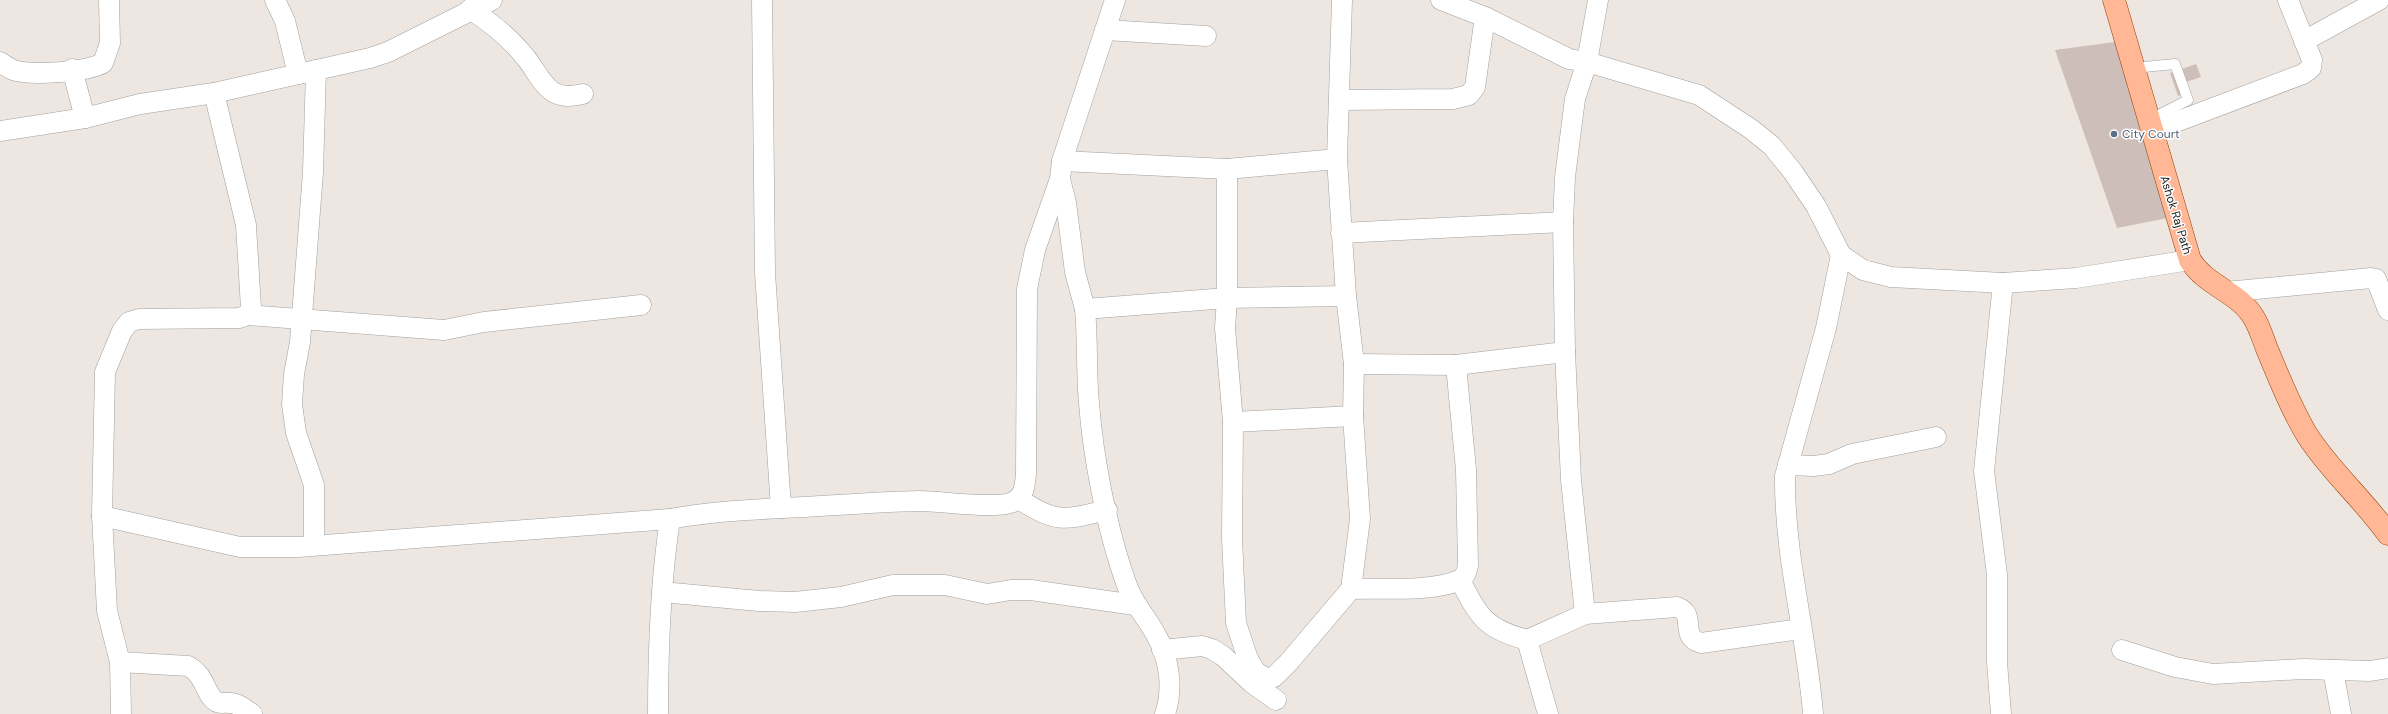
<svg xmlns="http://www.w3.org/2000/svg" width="2388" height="714" viewBox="0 0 2388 714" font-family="'DM Sans',sans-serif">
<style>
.building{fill:#cebeba}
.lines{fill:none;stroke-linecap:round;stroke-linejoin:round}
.service-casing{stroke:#a0a0a0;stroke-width:11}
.minor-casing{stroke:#a0a0a0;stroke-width:21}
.primary-casing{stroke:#943f00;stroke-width:23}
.service{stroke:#fff;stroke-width:10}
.minor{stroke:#fff;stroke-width:20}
.primary{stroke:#ffb795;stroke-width:22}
.service-dot{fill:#5c6f8a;stroke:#fff;stroke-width:1.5}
.labels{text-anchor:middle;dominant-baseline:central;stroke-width:3;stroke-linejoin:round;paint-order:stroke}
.service-label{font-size:12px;fill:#4e5e75;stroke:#fff;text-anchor:start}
.street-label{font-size:12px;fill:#1c1c1c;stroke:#fff}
</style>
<rect width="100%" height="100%" fill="#eee7e1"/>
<g class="building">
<polygon points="2115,42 2168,218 2117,228 2055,50"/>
<polygon points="2196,64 2201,77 2186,82 2190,92 2178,96 2170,73"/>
</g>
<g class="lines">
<g class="service-casing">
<polyline id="service" points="2133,68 2175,64 2188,100 2149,120"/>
</g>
<g class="minor-casing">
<g id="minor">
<polyline points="275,0 285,21 298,74"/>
<polyline points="762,0 765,273 781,508"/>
<polyline points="1441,0 1485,17 1569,59 1587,62 1699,95 1751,129 1772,146 1793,172 1816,206 1841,255 1863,270 1891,277 2003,283 2076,278 2190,260"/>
<path d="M 470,9 C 490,22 512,40 526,58 C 535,69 541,84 553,92 C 564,98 572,96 583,94"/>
<polyline points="1105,30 1206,36"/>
<polyline points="2304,41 2379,0"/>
<path d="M 0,62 C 4,65 9,68 13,70 C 31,76 87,72 103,63 L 110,43 L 109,0"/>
<polyline points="72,69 85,118"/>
<polyline points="214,93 246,225 251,308 248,315 239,318 139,319 129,322 122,331 105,372 102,516 240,547 298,547 670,519"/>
<polyline points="1339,100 1453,99 1469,95 1475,87 1485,17"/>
<polyline points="0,131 85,118 140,104 214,93 370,58 388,52 492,0"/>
<polyline points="2152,131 2303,74 2311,68 2312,60 2288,0"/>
<polyline points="1337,159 1227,169 1227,298 1225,328 1233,422 1232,539 1236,623 1248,659 1256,672 1266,678 1274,677 1288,663 1351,589 1360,519 1353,416 1354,364 1346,296 1337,159 1342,0"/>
<polyline points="1062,161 1227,169"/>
<polyline points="1060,179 1066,203 1075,272 1085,309 1227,298 1346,296"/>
<polyline points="1341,233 1563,222"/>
<polyline points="2226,292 2371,278 2376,279 2388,310"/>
<path d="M 1085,309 C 1088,341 1086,372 1089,403 C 1093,457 1107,529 1125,580 C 1132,602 1144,614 1155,633 C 1169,657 1174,687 1165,714"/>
<polyline points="248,315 444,330 484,322 641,305"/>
<polyline points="1354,364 1456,365 1565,352"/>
<polyline points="1233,422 1353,416"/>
<polyline points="1788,465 1814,466 1829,464 1852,454 1936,437"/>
<path d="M 1019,499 C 1056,524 1065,520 1107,510"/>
<polyline points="102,516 107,611 120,662 121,714"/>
<polyline points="314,545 314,485 296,433 292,404 294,374 300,342 313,172 316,70"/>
<path d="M 1460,580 C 1479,617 1485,629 1527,640"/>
<path d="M 1351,589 C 1379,588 1435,592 1459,580 C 1465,578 1467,571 1468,565 L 1466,470 L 1456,365"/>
<polyline points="662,592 759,601 795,602 841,597 893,585 945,585 987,594 1011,590 1031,590 1135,605"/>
<path d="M 1585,614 L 1677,607 C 1698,615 1678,636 1701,643 L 1801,629"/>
<polyline points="1162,650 1202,646 1212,649 1223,656 1252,683 1276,700"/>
<polyline points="2122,650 2175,667 2213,674 2303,669 2370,671 2388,668"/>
<path d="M 120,662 L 188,666 C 207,676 204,695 217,702 C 220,704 226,702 230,703 C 238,703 245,709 252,714"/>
<polyline points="2333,670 2341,714"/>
<path d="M 658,714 C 658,649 660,584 670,519 C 707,512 744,510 782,508 C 828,506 873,502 919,501 C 942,501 990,509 1010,503 C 1024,499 1025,486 1026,474 L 1027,289 L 1035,250 L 1060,179 L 1062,161 L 1115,0"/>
<polyline points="1548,714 1527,640 1585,614 1571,480 1565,352 1563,222 1565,177 1575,99 1587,62 1598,0"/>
<path d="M 1813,714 C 1807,635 1784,556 1785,476 L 1826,328 L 1841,255"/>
<polyline points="2001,714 1997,662 1997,575 1984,471 2003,283"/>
</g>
</g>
<g class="primary-casing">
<path id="primary" d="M 2114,0 L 2190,260 C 2206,286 2239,292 2254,318 C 2260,328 2263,339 2267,349 C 2279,378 2291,408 2307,435 C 2330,471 2363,499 2388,534"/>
</g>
<use href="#service" class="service"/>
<use href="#minor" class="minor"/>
<use href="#primary" class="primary"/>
</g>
<circle class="service-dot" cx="2114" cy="134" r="4"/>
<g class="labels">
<g class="service-label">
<text x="2122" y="134">City Court</text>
</g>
<g class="street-label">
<text transform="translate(2176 215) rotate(73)">Ashok Raj Path</text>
</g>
</g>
</svg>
